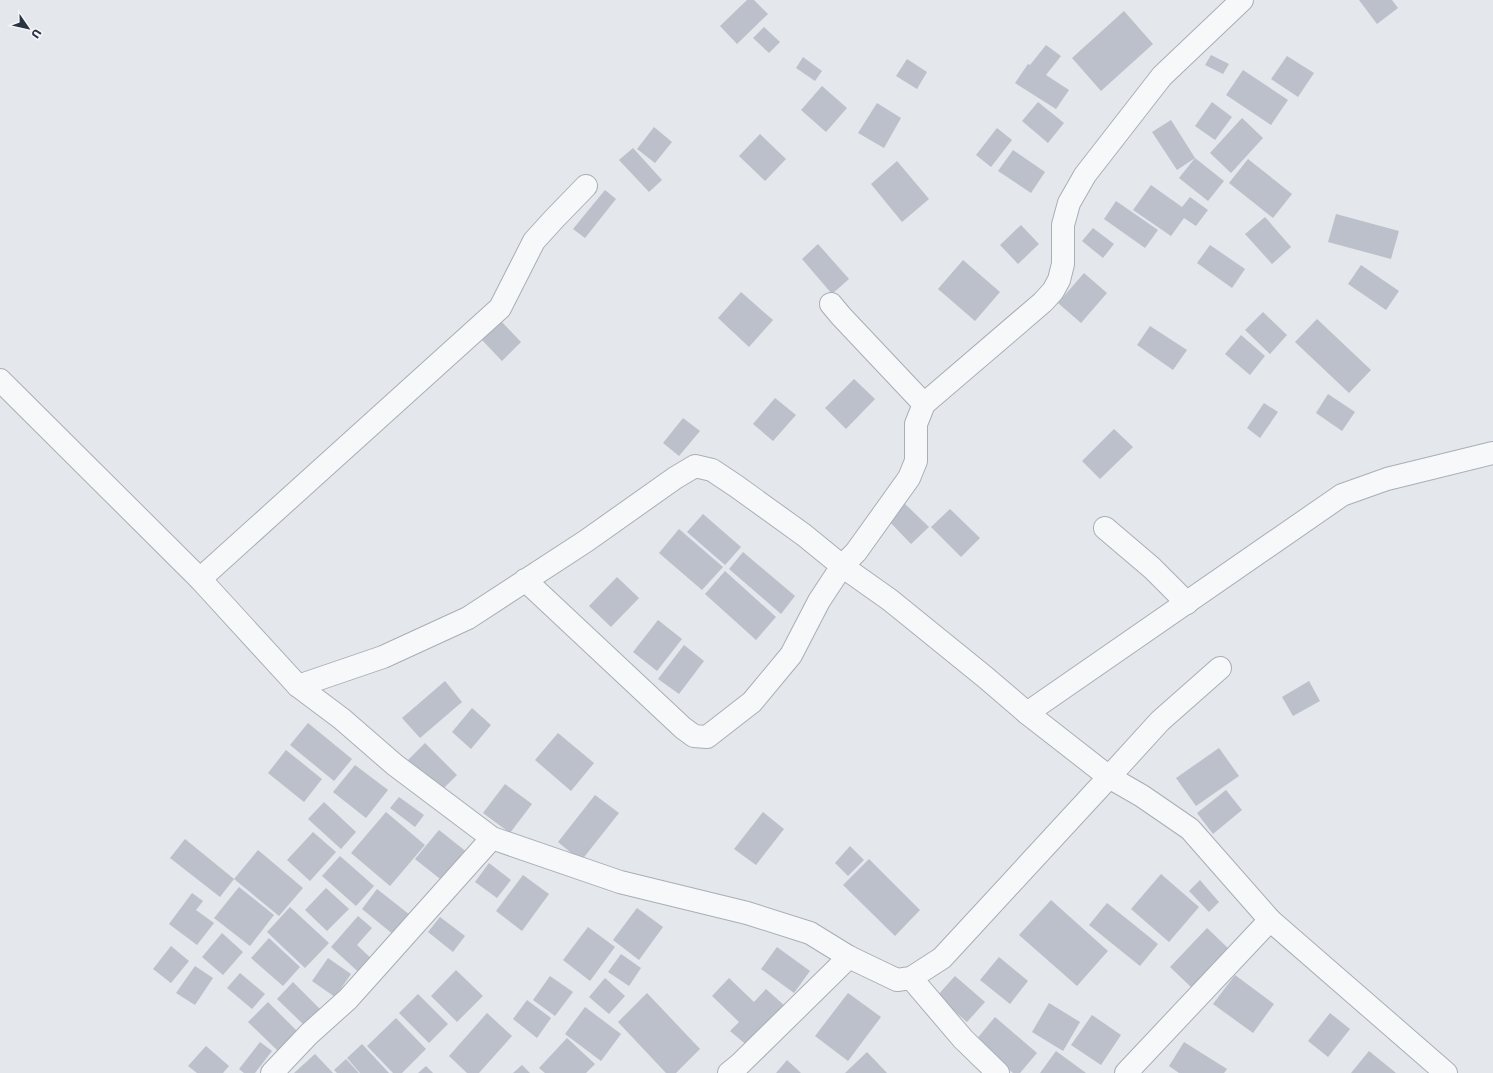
<svg xmlns="http://www.w3.org/2000/svg" width="1493" height="1073" viewBox="0 0 1493 1073" font-family="'DejaVu Sans',sans-serif">
<style>
.building{fill:#bbc0ca}
.lines{fill:none;stroke-linecap:round;stroke-linejoin:round}
.minor-casing{stroke:#a9aeb7;stroke-width:24}
.tertiary-casing{stroke:#a9aeb7;stroke-width:24}
.minor{stroke:#f7f8fa;stroke-width:22}
.tertiary{stroke:#f7f8fa;stroke-width:22}
</style>
<rect width="100%" height="100%" fill="#e4e7ec"/>
<g class="building">
<polygon points="747,0 754,0 768,14 737,44 720,26"/>
<polygon points="1359,0 1392,0 1398,8 1377,24"/>
<polygon points="1124,11 1153,44 1101,91 1072,58"/>
<polygon points="764,27 780,42 769,53 753,38"/>
<polygon points="1046,45 1061,56 1046,75 1069,90 1056,109 1015,83 1028,64 1030,65"/>
<polygon points="1211,55 1229,64 1223,74 1205,65"/>
<polygon points="1287,56 1314,73 1298,97 1271,79"/>
<polygon points="803,57 822,71 815,81 796,68"/>
<polygon points="907,59 927,72 917,89 896,76"/>
<polygon points="1243,70 1288,100 1271,125 1226,95"/>
<polygon points="822,86 847,108 826,132 801,110"/>
<polygon points="1038,102 1064,123 1048,143 1022,121"/>
<polygon points="1212,102 1232,117 1215,140 1195,126"/>
<polygon points="877,103 901,118 884,148 858,133"/>
<polygon points="1242,118 1263,138 1231,173 1210,153"/>
<polygon points="1171,120 1195,158 1177,170 1152,132"/>
<polygon points="654,127 672,142 655,163 637,149"/>
<polygon points="997,128 1012,140 991,167 976,155"/>
<polygon points="760,134 786,159 765,181 739,156"/>
<polygon points="633,148 662,180 649,192 619,160"/>
<polygon points="1013,150 1045,172 1031,193 998,171"/>
<polygon points="1195,158 1224,181 1208,201 1179,178"/>
<polygon points="1248,159 1292,194 1273,218 1229,183"/>
<polygon points="897,161 929,199 902,222 871,184"/>
<polygon points="1151,185 1182,207 1190,197 1208,210 1196,226 1184,218 1171,236 1133,210"/>
<polygon points="605,190 616,199 585,238 573,229"/>
<polygon points="1116,201 1158,230 1145,248 1104,219"/>
<polygon points="1336,214 1399,231 1391,259 1328,242"/>
<polygon points="1265,217 1291,247 1272,264 1245,234"/>
<polygon points="1021,225 1039,244 1018,264 1000,245"/>
<polygon points="1093,228 1114,244 1103,258 1082,241"/>
<polygon points="818,244 849,279 832,294 802,259"/>
<polygon points="1210,245 1245,269 1232,288 1197,263"/>
<polygon points="963,260 1000,292 975,321 938,289"/>
<polygon points="1361,265 1399,291 1386,310 1348,284"/>
<polygon points="1084,273 1107,293 1081,323 1058,303"/>
<polygon points="741,292 773,320 749,347 718,318"/>
<polygon points="1263,312 1287,335 1270,354 1245,330"/>
<polygon points="1317,319 1371,370 1349,393 1295,342"/>
<polygon points="500,320 521,342 502,361 481,339"/>
<polygon points="1150,326 1187,350 1173,370 1137,345"/>
<polygon points="1241,335 1265,356 1250,375 1225,354"/>
<polygon points="854,379 875,399 846,429 825,408"/>
<polygon points="1328,394 1355,412 1342,431 1316,413"/>
<polygon points="775,398 796,415 773,441 753,424"/>
<polygon points="1264,403 1278,412 1260,438 1247,428"/>
<polygon points="683,418 700,431 679,456 663,443"/>
<polygon points="1114,429 1133,447 1100,479 1082,461"/>
<polygon points="904,503 929,527 911,544 888,520"/>
<polygon points="950,509 980,538 961,557 931,527"/>
<polygon points="703,514 741,547 725,565 687,532"/>
<polygon points="679,529 723,567 702,590 659,553"/>
<polygon points="743,552 795,596 781,614 729,569"/>
<polygon points="725,571 776,617 756,640 705,594"/>
<polygon points="617,577 639,598 611,627 589,606"/>
<polygon points="658,620 682,639 657,671 633,652"/>
<polygon points="684,645 704,661 679,694 658,679"/>
<polygon points="445,681 462,702 420,738 402,718"/>
<polygon points="1309,681 1320,701 1293,716 1282,697"/>
<polygon points="472,708 491,725 471,749 452,732"/>
<polygon points="308,723 352,759 334,781 290,745"/>
<polygon points="558,733 594,763 571,791 535,760"/>
<polygon points="425,743 457,775 436,796 404,764"/>
<polygon points="1219,748 1239,776 1196,806 1176,778"/>
<polygon points="286,750 322,779 304,802 268,773"/>
<polygon points="355,765 388,790 366,818 333,792"/>
<polygon points="505,784 532,804 510,833 483,813"/>
<polygon points="1226,790 1242,810 1213,834 1197,813"/>
<polygon points="595,795 619,813 581,861 558,842"/>
<polygon points="399,797 424,815 415,827 390,808"/>
<polygon points="324,802 356,832 341,849 308,819"/>
<polygon points="386,812 425,845 390,886 351,853"/>
<polygon points="763,812 784,829 756,865 734,849"/>
<polygon points="439,830 468,853 444,882 415,859"/>
<polygon points="313,832 336,852 310,881 287,860"/>
<polygon points="185,839 234,879 220,897 170,858"/>
<polygon points="850,846 864,860 848,876 835,863"/>
<polygon points="258,850 303,888 279,916 234,879"/>
<polygon points="340,856 374,886 356,906 322,876"/>
<polygon points="869,859 920,910 895,936 843,885"/>
<polygon points="489,863 511,880 497,898 475,882"/>
<polygon points="1161,874 1199,907 1169,942 1131,909"/>
<polygon points="523,875 549,894 522,931 496,911"/>
<polygon points="1200,880 1219,902 1209,912 1189,891"/>
<polygon points="239,887 274,915 250,946 214,918"/>
<polygon points="326,888 349,909 327,931 305,910"/>
<polygon points="377,889 410,915 394,935 362,909"/>
<polygon points="192,893 203,901 196,910 214,923 197,945 169,924"/>
<polygon points="1051,900 1108,951 1077,986 1019,935"/>
<polygon points="1107,903 1158,944 1140,966 1089,925"/>
<polygon points="290,907 329,943 305,968 267,932"/>
<polygon points="637,908 663,927 639,960 613,940"/>
<polygon points="358,916 372,928 357,945 376,963 364,977 331,947"/>
<polygon points="440,917 465,936 453,952 428,932"/>
<polygon points="588,927 615,947 590,981 563,960"/>
<polygon points="1207,928 1229,949 1192,988 1170,967"/>
<polygon points="222,933 243,952 223,975 202,957"/>
<polygon points="269,938 300,967 283,986 251,958"/>
<polygon points="171,946 189,961 171,983 153,969"/>
<polygon points="777,947 810,971 794,993 761,969"/>
<polygon points="621,954 641,968 629,986 608,972"/>
<polygon points="999,957 1028,981 1010,1004 980,980"/>
<polygon points="328,958 351,974 335,997 312,981"/>
<polygon points="195,966 213,978 195,1005 176,993"/>
<polygon points="456,970 483,996 457,1022 431,996"/>
<polygon points="240,973 265,994 252,1009 227,988"/>
<polygon points="1235,975 1274,1004 1253,1033 1213,1004"/>
<polygon points="550,976 573,992 555,1016 533,1000"/>
<polygon points="955,976 985,1002 967,1022 937,996"/>
<polygon points="605,978 625,996 609,1014 589,997"/>
<polygon points="729,978 754,1002 766,989 785,1006 749,1047 730,1031 739,1022 712,996"/>
<polygon points="293,982 322,1011 306,1027 277,999"/>
<polygon points="647,993 700,1049 676,1073 666,1073 618,1022"/>
<polygon points="848,993 881,1017 848,1061 815,1036"/>
<polygon points="418,994 448,1024 429,1043 399,1013"/>
<polygon points="527,1000 551,1018 537,1038 513,1019"/>
<polygon points="268,1002 298,1032 279,1052 248,1022"/>
<polygon points="1049,1003 1080,1022 1063,1051 1032,1032"/>
<polygon points="585,1007 621,1034 601,1061 565,1034"/>
<polygon points="487,1013 512,1036 479,1073 467,1073 449,1056"/>
<polygon points="1330,1013 1350,1029 1328,1057 1308,1041"/>
<polygon points="1092,1015 1121,1035 1101,1065 1071,1045"/>
<polygon points="995,1017 1037,1053 1020,1073 1013,1073 975,1041"/>
<polygon points="396,1018 426,1049 402,1073 393,1073 367,1046"/>
<polygon points="567,1038 595,1064 586,1073 545,1073 539,1068"/>
<polygon points="260,1042 272,1051 255,1073 244,1073 239,1069"/>
<polygon points="1184,1042 1227,1069 1224,1073 1179,1073 1169,1066"/>
<polygon points="362,1044 389,1073 360,1073 347,1058"/>
<polygon points="206,1046 229,1066 223,1073 197,1073 188,1066"/>
<polygon points="1056,1051 1086,1073 1040,1073"/>
<polygon points="1369,1051 1396,1073 1351,1073"/>
<polygon points="867,1052 887,1073 845,1073"/>
<polygon points="315,1054 333,1073 294,1073"/>
<polygon points="346,1059 359,1073 337,1073 334,1070"/>
<polygon points="787,1060 801,1073 776,1073"/>
<polygon points="522,1065 530,1073 513,1073"/>
<polygon points="426,1066 433,1073 418,1073"/>
</g>
<g class="lines">
<g class="minor-casing">
<g id="minor">
<polyline points="831,304 841,316 924,404"/>
<polyline points="1105,528 1152,568 1187,603"/>
<polyline points="200,579 500,308 534,241 554,219 586,186"/>
<polyline points="1220,668 1160,721 1109,777 1027,713 985,677 890,600 842,566 856,552 909,478 916,461 916,424 924,404 1043,302 1053,291 1059,280 1063,264 1063,225 1069,203 1085,175 1162,76 1242,0"/>
<polyline points="298,686 383,657 468,618 586,541 675,478 695,466 712,470 736,486 804,535 842,566 819,601 791,655 752,702 707,737 694,736 683,728 525,580"/>
<polyline points="1027,713 1342,495 1387,479 1493,453"/>
<polyline points="911,978 963,1039 998,1073"/>
<polyline points="272,1073 309,1034 348,999 492,838"/>
<polyline points="729,1073 740,1064 849,957"/>
<polyline points="1126,1073 1270,920"/>
</g>
</g>
<g class="tertiary-casing">
<polyline id="tertiary" points="0,380 200,579 298,686 342,719 395,765 492,838 620,882 747,913 810,933 849,957 897,980 911,978 942,958 1109,777 1142,796 1190,829 1270,920 1446,1073"/>
</g>
<use href="#minor" class="minor"/>
<use href="#tertiary" class="tertiary"/>
</g>
<g transform="translate(28 28) rotate(124)" stroke="#f4f6f9" stroke-width="3" paint-order="stroke">
<path d="M0-3L7 15L0 10L-7 15Z" fill="#2b3445"/>
<text y="-6" font-size="11" font-weight="bold" text-anchor="middle" fill="#2b3445">U</text>
</g>
</svg>
